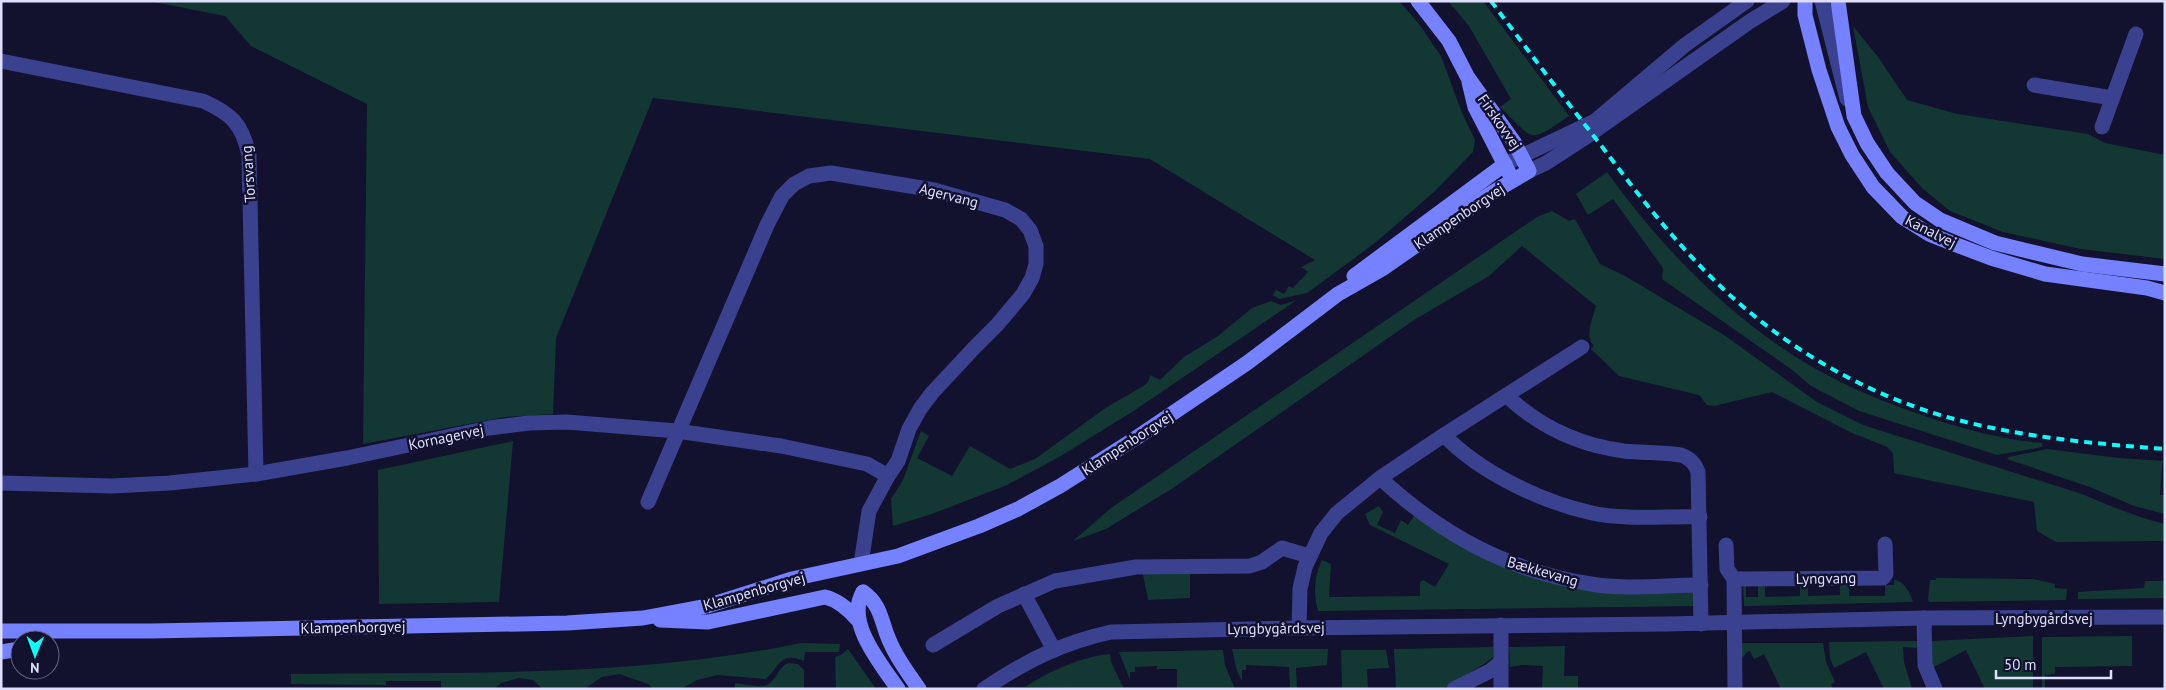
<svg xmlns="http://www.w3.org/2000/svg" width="2166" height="690" viewBox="0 0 2166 690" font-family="'PT Sans',sans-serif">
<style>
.green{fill:#133833}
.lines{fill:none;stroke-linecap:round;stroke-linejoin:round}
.street{stroke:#3a418f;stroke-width:15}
.secondary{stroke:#7581ff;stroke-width:15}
.rail{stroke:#0afffb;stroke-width:4;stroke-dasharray:8 6;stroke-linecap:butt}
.labels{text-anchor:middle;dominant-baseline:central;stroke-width:5;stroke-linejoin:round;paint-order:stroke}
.street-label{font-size:15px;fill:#dedeff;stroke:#12112e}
</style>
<rect width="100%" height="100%" fill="#12112e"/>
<g class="green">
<polygon points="149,1 1399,1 1419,24 1441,56 1462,113 1475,140 1473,152 1434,192 1375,243 1307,293 1279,299 1273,295 1276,290 1284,294 1289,286 1293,288 1308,272 1301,267 1315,260 1150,159 653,98 556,338 553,414 505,417 363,444 367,104 251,46 225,16"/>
<path d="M 1448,1 L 1483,1 L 1569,116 C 1528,144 1535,141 1500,107 L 1511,99 L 1469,26 Z"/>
<polygon points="1853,26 1878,57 1907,100 1957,114 2088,134 2105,143 2165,155 2165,259 2081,249 2003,232 1950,211 1922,188 1890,152 1868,107"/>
<path d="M 1607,172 C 1658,243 1722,310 1796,357 C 1832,380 1873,398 1913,412 C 1955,427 1998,439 2042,443 L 2042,447 L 1997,455 L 1859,411 L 1811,386 L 1791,369 L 1662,279 L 1663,268 L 1613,199 L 1588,215 L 1576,194 Z"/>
<path d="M 1552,211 L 1569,221 L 1575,219 L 1600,264 L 1625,276 L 1724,335 L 1817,402 L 1863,425 L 2082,494 C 2110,506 2136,517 2165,524 L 2165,541 L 2056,542 L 2037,531 L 2034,502 L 1894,473 L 1893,453 L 1887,447 L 1850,432 L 1772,392 L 1714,406 L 1707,405 L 1699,395 L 1619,376 L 1591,349 L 1594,346 C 1584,336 1593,318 1596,306 L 1522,246 L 1489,276 L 1414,320 L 1173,488 L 1106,529 L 1073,541 L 1111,508 L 1537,217 Z"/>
<polygon points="1297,300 1132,412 1059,457 1007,485 932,514 893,526 891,499 903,480 921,431 929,436 917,458 952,476 970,446 1010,469 1035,459 1107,407 1145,385 1149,380 1150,375 1160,380 1184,357 1218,336 1252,308 1271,301 1281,305"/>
<polygon points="513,441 499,602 379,604 378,470"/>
<polygon points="2047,449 2119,458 2165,461 2162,463 2160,495 2165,495 2165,514 2134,506 2090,487 2007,459 2009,457"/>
<path d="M 1379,506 L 1383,512 L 1377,525 L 1395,533 L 1401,520 L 1408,525 L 1415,514 L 1523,573 L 1687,589 L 1694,593 L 1696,606 L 1318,611 C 1313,593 1314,577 1322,560 L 1331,564 L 1329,597 L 1420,596 L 1420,582 L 1423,580 L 1435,587 L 1449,564 L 1370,525 L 1365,514 Z"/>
<polygon points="1190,573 1190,598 1148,600 1143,574"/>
<polygon points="1936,578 2033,579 2055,584 2055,588 2067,589 2066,600 1930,602 1928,600 1930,580 1936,580"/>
<path d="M 1894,580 C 1905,581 1910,593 1913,602 L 1744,606 L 1743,585 L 1746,585 L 1746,597 L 1758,597 L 1758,585 L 1765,585 L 1765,597 L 1800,596 L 1800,584 L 1808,584 L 1808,596 L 1840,595 L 1840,584 L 1849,584 L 1849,596 L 1885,596 L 1885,585 L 1894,585 Z"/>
<polygon points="2145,581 2165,581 2165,598 2078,599 2078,592 2144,588"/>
<polygon points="2033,636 2033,689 1985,689 1966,650 1932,668 1931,641"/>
<polygon points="2132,636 2132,666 2055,667 2055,674 2045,675 2045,689 2042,689 2042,637"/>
<polygon points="1919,641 1918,648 1903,647 1904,662 1912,689 1884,689 1866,652 1834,668 1830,658 1829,642"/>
<path d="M 801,643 L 840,644 L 839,652 L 805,652 L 804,661 C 780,651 780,666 766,679 L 717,675 L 697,680 L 681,689 L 654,689 L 648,684 L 619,674 L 602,677 L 584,689 L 543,689 L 533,680 L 519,678 L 501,683 L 494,689 L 441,689 L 441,681 L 386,681 L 386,685 L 291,684 L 291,674 C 460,672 635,678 801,643 Z"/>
<polygon points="1739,643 1823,643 1826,662 1835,682 1831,684 1833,689 1781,689 1764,654 1754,659 1750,651 1747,652 1742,658"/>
<polygon points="1565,646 1564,676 1578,676 1578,689 1542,689 1543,666 1522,665 1510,667 1509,647"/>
<polygon points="1496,647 1493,657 1487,662 1443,689 1396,689 1394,649"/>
<polygon points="848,649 876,689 836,689 835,657 841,655"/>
<polygon points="1232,649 1328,649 1327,665 1296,668 1297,689 1288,689 1290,686 1289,667 1246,665 1246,670 1242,670 1242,681 1237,671"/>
<polygon points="1223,650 1225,665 1235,689 1177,689 1177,669 1157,669 1157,666 1135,667 1135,672 1130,672 1130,680 1119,652"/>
<polygon points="1341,650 1386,650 1389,668 1367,669 1368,689 1342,689"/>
<path d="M 1110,654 L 1111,662 L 1124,689 L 1025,687 C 1050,671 1080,657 1110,654 Z"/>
<path d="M 789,663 L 798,664 L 804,670 L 804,689 L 735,689 L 735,683 C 744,684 755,687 763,686 C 776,685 777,666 789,663 Z"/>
</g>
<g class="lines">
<g class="street">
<polyline points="1822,1 1847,99"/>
<path d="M 1,61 L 203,101 C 232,114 242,124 249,155 L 256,474"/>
<polyline points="2034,85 2112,98"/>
<polyline points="2102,127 2136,34"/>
<polyline points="1505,164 1595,121 1685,45 1747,1"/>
<polyline points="1529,171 1546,163 1583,139 1749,22 1783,1"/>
<path d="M 1507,396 C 1540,427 1579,445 1624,451 C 1643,453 1662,452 1681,455 C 1690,458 1695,463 1698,472 L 1701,624"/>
<path d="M 1444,435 C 1479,472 1542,502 1592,513 C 1623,520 1667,516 1700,517"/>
<path d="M 1380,478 C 1442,535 1508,571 1591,584 C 1626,590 1665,585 1701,585"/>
<polyline points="1,483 112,486 170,483 256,474 347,458 489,428 529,423 567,422 677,431 781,446 867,464 888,476"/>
<polyline points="648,502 767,225 782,196 794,184 809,176 831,173 934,190 1005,210 1021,219 1030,230 1036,246 1036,264 1032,278 1023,294 997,325 973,349 932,393 920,409 909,429 898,461 888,476 869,511 861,564"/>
<polyline points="1726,545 1727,569 1734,579"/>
<polyline points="1024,594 1054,650"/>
<polyline points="1924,618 1925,665 1935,689"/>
<polyline points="1299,628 1300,589 1305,567 1321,533 1337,513 1380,478 1444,435 1582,347"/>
<polyline points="933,645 998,606 1055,581 1136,567 1250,566 1262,562 1282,548 1309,556"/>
<path d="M 984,689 C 1026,661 1061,643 1111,632 L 1299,628 L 1667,624 L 1924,618 L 2165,617"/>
<polyline points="1454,689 1490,671 1501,662"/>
<polyline points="1501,689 1501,625"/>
<polyline points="1735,689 1734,579 1883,578 1886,574 1885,544"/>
</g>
<g class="secondary">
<polyline points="1805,1 1805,15 1819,70 1838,127 1852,155 1873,187 1902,217 1929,234 1954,244 1991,258 2045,274 2147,288 2165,293"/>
<polyline points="1838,1 1854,116 1867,143 1887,173 1915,203 1940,220 1995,243 2082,264 2165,274"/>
<polyline points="1469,82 1475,107 1509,173"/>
<polyline points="1354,276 1505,164"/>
<path d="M 863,592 C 882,605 881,623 890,642 C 897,659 909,674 919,689"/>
<path d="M 863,592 C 845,622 881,664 898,689"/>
<path d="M 660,620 L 708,622 L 825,597 C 838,600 850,611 858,620"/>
<polyline points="1,631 151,631 567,623 643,618 707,606 792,579 898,556 979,526 1018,509 1060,486 1136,438 1247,363 1338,294 1382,269 1490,194 1529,171 1514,142 1467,76 1449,41 1418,1"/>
<polyline points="1,652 20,649"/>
</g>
<path class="rail" d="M 1491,1 C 1527,49 1563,97 1600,144 C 1634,189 1669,235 1709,275 C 1778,345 1870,399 1966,422 C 2031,438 2098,444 2165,449"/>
</g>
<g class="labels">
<g class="street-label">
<text transform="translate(1500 122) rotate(55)">Firskovvej</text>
<text transform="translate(248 174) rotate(-94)">Torsvang</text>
<text transform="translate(949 195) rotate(14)">Agervang</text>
<text transform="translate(1459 216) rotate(-34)">Klampenborgvej</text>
<text transform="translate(1931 231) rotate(27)">Kanalvej</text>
<text transform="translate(446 437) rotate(-12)">Kornagervej</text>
<text transform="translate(1127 443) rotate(-33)">Klampenborgvej</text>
<text transform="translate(1543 571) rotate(16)">Bækkevang</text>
<text transform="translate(1826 578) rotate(-1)">Lyngvang</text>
<text transform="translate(754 591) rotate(-16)">Klampenborgvej</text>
<text x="2044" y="618">Lyngbygårdsvej</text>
<text transform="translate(353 627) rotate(-1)">Klampenborgvej</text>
<text transform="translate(1276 628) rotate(-1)">Lyngbygårdsvej</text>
</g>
</g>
<rect width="2166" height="690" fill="none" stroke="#dedeff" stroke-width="5"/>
<g transform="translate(35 655) rotate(181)"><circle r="24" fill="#12112e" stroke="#646382"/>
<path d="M0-4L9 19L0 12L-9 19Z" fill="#0afffb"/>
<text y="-8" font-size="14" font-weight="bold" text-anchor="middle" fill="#dedeff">N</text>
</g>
<path d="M1996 670v8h115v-8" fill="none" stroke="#dedeff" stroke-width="2.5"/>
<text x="2004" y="670" font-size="15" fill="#dedeff" stroke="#12112e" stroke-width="4" paint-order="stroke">50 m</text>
</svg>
